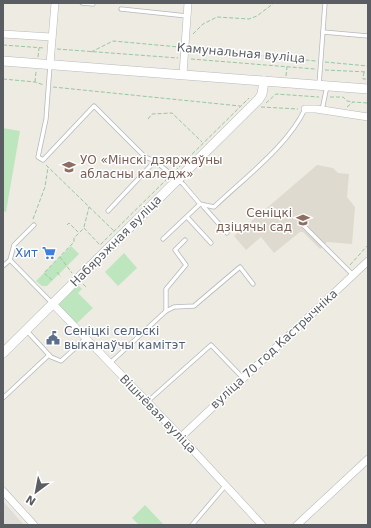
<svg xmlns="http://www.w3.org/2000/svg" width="371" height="528" viewBox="0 0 371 528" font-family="'DejaVu Sans',sans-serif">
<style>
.industrial{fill:#deddd7}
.education{fill:#dedad0}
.green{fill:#bee6be}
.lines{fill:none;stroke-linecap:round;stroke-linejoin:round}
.lane-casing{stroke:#b5b8bd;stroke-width:5}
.street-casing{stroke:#b5b8bd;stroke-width:8}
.secondary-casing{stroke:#b6b9bf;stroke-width:10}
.path{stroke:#96c7a4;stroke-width:1;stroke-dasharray:4 2;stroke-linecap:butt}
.lane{stroke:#fff;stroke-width:3.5}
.street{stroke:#fff;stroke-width:7}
.secondary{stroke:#fff;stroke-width:9}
.labels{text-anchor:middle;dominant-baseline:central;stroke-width:3;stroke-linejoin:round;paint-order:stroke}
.street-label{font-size:12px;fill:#5a5e63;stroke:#fff}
.education-label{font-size:12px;fill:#785e54;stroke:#fff;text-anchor:start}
.shop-label{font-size:12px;fill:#366cbe;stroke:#fff;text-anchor:end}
.service-label{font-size:12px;fill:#4e5e75;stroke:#fff;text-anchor:start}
</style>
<rect width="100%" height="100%" fill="#eeebe2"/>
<polygon class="industrial" points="3,501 23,524 21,525 3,525"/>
<polygon class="education" points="317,165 333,168 338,173 349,174 347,197 355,207 352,244 327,242 320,249 303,232 300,232 274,253 261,237 246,250 234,236"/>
<g class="green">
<polygon points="3,128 20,131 6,212 3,211"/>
<polygon points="71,246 79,254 47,286 42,286 36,281"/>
<polygon points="124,253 137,268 118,286 105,272"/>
<polygon points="78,285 82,289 78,293 93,308 76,324 57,305"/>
<polygon points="145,505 164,525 139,525 132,518"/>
</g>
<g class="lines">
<g class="lane-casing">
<g id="lane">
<polyline points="82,3 93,4"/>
<polyline points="121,9 187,16"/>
<polyline points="323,32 368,36"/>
<polyline points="50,65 46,119 38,157 43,160 94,106 145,157 155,161"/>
<polyline points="319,85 325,3"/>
<polyline points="322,110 327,86"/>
<polyline points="203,206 227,233"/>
<polyline points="108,211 155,161 183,184 200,204"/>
<polyline points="187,217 211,243"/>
<polyline points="303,225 353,275"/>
<path d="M 163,239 L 200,204 L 214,207 C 243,179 288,146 305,109"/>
<polyline points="10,260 52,303"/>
<polyline points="3,266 10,260 14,245 34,225"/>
<polyline points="166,311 166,289 186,265 175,250 185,240"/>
<polyline points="26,330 51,357 61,361 86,338"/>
<polyline points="110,363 166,311 174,307 194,306 240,267 253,284"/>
<polyline points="3,398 49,355"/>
<polyline points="147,402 211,345 243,378"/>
<polyline points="192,525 225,486"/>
</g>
</g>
<g class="street-casing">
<g id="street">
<polyline points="3,34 51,37"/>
<polyline points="50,64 55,3"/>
<polyline points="183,74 188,3"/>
<polyline points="305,109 316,109 368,117"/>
<polyline points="53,304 181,437 262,525"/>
<polyline points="181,437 368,261"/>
<polyline points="3,491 34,525"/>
<polyline points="297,525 368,459"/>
</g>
</g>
<g class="secondary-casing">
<g id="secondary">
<polyline points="3,61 368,89"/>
<polyline points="3,353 259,99 262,94 264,81"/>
</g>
</g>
<g class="path">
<polyline points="193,34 203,24 217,17 249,19 257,16 274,3"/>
<polyline points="3,45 44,48"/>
<polyline points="57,49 178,58"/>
<polyline points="192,49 316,61"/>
<polyline points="91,52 113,41 179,47"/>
<polyline points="38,57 39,48"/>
<polyline points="191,59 315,69"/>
<polyline points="325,62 368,66"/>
<polyline points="325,70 368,72"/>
<polyline points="364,72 363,79 368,79"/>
<polyline points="286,76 287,67"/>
<polyline points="3,79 35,82 44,85"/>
<polyline points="35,82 36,72"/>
<polyline points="53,87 240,106"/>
<polyline points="330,97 343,97 347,101 353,102"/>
<polyline points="266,103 276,94 319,97"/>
<polyline points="261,107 298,109"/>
<polyline points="347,107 353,102 368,103"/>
<polyline points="148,119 152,114 172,113 202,142"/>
<polyline points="46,165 114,231"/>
<polyline points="175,171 249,98"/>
<polyline points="33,219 45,187 48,167"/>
<polyline points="67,225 69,223 78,232"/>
<polyline points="84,227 89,207"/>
<polyline points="60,257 72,273"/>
<polyline points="350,265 368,245"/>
<polyline points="57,272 61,277"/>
<polyline points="52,280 44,273 74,242 74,238 84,228 100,245 167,179"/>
<polyline points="83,284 86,287"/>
</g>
<use href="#lane" class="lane"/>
<use href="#street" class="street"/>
<use href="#secondary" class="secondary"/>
</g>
<defs>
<g id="university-bare" transform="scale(1.08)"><path d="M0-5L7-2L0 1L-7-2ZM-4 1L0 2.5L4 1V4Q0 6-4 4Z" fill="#8d6e63" stroke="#fff" stroke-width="2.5" paint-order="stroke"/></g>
<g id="school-bare" transform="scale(1.08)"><path d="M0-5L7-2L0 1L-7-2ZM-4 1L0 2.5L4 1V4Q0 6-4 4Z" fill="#8d6e63" stroke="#fff" stroke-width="2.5" paint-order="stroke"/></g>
<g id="supermarket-bare" transform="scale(1.08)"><path d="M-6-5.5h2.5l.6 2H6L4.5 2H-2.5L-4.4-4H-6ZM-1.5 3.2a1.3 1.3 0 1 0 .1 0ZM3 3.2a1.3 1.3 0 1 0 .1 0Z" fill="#3f7fe0" stroke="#fff" stroke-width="2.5" paint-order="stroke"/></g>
<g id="civic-bare" transform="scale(1.08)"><path d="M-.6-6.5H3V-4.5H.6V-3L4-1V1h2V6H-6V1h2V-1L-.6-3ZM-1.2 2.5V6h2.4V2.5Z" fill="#5c6f8a" stroke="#fff" stroke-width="2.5" paint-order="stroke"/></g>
</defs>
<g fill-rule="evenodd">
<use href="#university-bare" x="69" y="167"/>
<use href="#school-bare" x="303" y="220"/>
<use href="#supermarket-bare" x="49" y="253"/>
<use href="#civic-bare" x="53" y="338"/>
</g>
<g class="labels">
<g class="street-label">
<text transform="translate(241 53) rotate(5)">Камунальная вуліца</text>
<text transform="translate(116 241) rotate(-45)">Набярэжная вуліца</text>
<text transform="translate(274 349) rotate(-43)">вуліца 70 год Кастрычніка</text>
<text transform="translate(158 414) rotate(46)">Вішнёвая вуліца</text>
</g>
<g class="education-label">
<text x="80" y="160">УО «Мінскі дзяржаўны<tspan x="80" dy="14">абласны каледж»</tspan></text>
<text x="292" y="213" text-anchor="end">Сеніцкі<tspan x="292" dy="14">дзіцячы сад</tspan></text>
</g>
<g class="shop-label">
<text x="38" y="253">Хит</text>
</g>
<g class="service-label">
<text x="64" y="331">Сеніцкі сельскі<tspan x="64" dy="14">выканаўчы камітэт</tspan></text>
</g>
</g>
<rect width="371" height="528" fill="none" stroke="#5a5e63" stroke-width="8"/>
<g transform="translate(36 492) rotate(212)" stroke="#ffffff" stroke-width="3" paint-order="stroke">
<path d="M0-3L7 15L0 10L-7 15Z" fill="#5a5e63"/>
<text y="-6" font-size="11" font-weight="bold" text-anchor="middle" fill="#5a5e63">N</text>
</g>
</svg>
